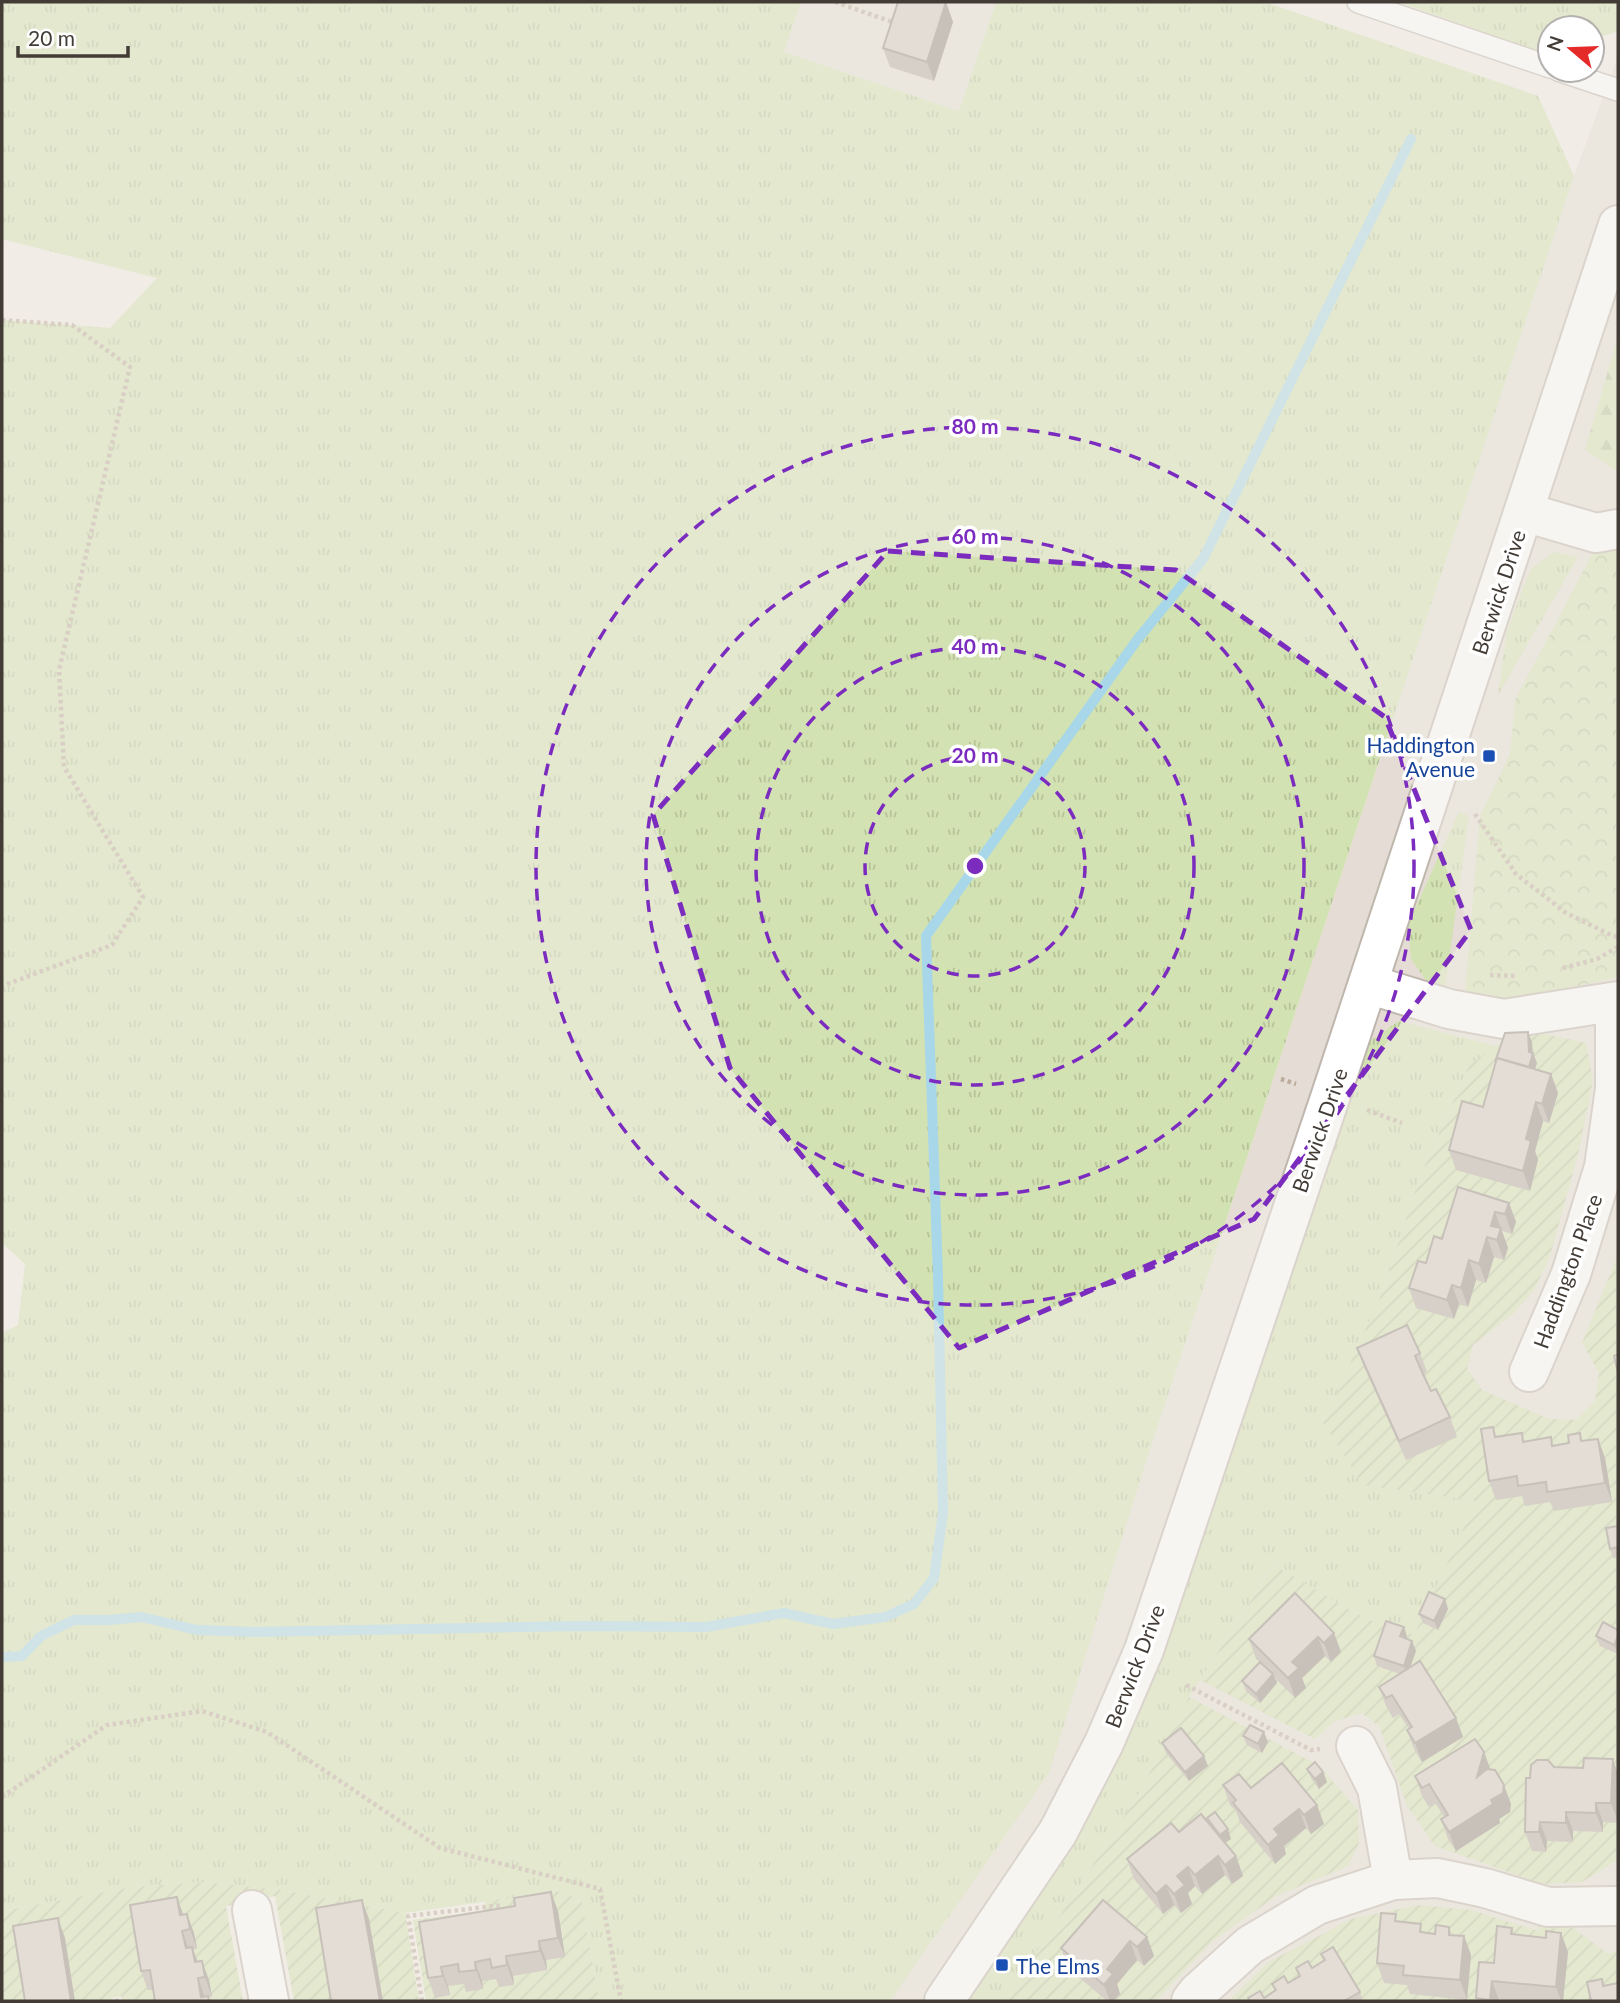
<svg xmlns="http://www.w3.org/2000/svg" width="1620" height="2003" viewBox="0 0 1620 2003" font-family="Lato,sans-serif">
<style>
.residential{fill:#e5ddd5}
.grass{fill:url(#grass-tufts)}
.forest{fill:url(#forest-firs)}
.park{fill:url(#park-crowns)}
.garden{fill:url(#garden-furrows)}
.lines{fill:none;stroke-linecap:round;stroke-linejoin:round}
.stream{stroke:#a8d7e9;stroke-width:10}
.service-casing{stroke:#bfb6ad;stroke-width:24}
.minor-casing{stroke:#bfb6ad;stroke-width:42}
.tertiary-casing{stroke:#bfb6ad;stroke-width:42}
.path{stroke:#bcac9c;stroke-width:4.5;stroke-dasharray:3.5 3.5;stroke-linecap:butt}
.service{stroke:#fff;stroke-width:21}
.minor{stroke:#fff;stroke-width:38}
.tertiary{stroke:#fff;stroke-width:38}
.wall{fill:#b7ada5}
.shaded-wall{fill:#958d86}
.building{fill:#d5c9c0;stroke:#958d86;stroke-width:2}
.marked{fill:none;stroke:#7b2cbf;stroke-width:5;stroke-dasharray:14 9;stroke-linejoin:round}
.ring{fill:none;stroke:#7b2cbf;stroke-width:3.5;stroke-dasharray:12 9}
.transit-dot{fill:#1a4fb4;stroke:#fff;stroke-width:2.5}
.labels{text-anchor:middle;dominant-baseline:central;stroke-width:7;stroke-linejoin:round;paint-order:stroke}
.street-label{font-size:21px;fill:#433c36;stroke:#fff}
.transit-label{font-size:21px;fill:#164399;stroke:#fff;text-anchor:end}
.centre{fill:#7b2cbf;stroke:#fff;stroke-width:3.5}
.ring-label{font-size:21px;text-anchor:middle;font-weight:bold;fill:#7b2cbf;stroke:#fff;stroke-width:7;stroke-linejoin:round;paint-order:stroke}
</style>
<defs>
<pattern id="grass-tufts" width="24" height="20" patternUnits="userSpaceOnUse" patternTransform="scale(1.75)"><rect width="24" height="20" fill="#d3e2b2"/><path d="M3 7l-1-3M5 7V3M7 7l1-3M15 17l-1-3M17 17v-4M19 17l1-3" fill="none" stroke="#b6c39a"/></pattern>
<pattern id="forest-firs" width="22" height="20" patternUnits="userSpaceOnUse" patternTransform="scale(1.75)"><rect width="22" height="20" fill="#d3e2b2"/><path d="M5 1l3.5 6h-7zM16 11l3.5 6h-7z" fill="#b6c39a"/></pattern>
<pattern id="park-crowns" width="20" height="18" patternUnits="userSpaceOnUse" patternTransform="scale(1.75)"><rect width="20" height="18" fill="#d3e2b2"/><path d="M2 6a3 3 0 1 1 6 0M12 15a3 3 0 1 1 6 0" fill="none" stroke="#b6c39a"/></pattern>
<pattern id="garden-furrows" width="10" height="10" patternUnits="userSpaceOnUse" patternTransform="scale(1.75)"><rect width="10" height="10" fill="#d3e2b2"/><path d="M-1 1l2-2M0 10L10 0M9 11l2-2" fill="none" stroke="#b6c39a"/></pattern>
</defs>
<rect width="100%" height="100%" fill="#f1ece6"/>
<g class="residential">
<polygon points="801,2 996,2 959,111 784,52"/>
<polygon points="1618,56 1618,2001 890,2001 1049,1773 1151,1446 1574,176"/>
</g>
<g class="grass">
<polygon points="2,2 801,2 784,52 959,111 996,2 1265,2 1538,96 1574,176 1151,1446 1049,1773 890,2001 599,2000 582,1902 562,1891 405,1913 281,1890 204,1882 131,1887 2,1911 2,1333 18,1325 25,1264 2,1243 2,320 110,328 157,278 2,239"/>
<polygon points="1398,2 1618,2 1618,31 1592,40 1592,28 1550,28 1550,55"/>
<polygon points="1554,552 1578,557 1498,695 1507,631 1530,570"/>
<polygon points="1459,812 1469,816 1445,988 1428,983 1411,959 1408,924"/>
<polygon points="1399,1021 1495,1046 1468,1067 1420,1176 1382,1292 1363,1485 1476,1501 1414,1635 1366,1619 1273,1565 1189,1697 1138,1795 1005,2001 968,2001 1082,1828 1145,1701 1370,1041"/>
</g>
<polygon class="forest" points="1618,336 1618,472 1585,450"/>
<polygon class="park" points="1618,550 1618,977 1501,1003 1465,992 1480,816 1510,754 1515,700 1594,551"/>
<g class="garden">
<polygon points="1535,1032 1586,1043 1593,1080 1578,1155 1549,1259 1534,1290 1514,1313 1473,1345 1467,1369 1482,1390 1549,1419 1576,1420 1595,1401 1599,1373 1582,1343 1618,1255 1618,1860 1582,1882 1542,1884 1435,1846 1407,1806 1379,1726 1362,1713 1335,1721 1315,1739 1200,1680 1274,1565 1366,1619 1414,1635 1476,1501 1363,1485 1323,1423 1382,1293 1420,1176 1469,1066 1495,1046"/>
<polygon points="1189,1697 1318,1765 1358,1810 1359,1843 1348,1866 1276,1896 1213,1941 1156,2001 1005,2001 1138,1795"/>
<polygon points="204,1882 281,1890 405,1913 419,2001 294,2001 275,1896 226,1906 243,2001 122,2001 121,1996 112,1998 112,2001 2,2001 2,1911 131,1887"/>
<polygon points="562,1891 582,1902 599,2000 426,2001 413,1920 486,1910 485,1901"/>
<polygon points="1418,1905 1471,1910 1538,1931 1539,1921 1569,1925 1608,1954 1618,1950 1618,2001 1228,2001 1269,1962 1351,1919"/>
</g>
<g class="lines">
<polyline class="stream" points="2,1657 22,1656 41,1636 74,1620 110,1620 141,1617 197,1630 254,1632 579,1626 706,1627 784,1613 833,1624 885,1617 914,1604 934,1578 943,1513 938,1276 926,936 1137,640 1203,559 1411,139"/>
<g class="service-casing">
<g id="service">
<polyline points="1358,2 1550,67"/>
<polyline points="1558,70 1618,90"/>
</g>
</g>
<g class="minor-casing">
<g id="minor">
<polyline points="1524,512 1596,533 1618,529"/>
<polyline points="1368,984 1449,1009 1504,1019 1618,1001"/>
<polyline points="1529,1372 1571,1274 1604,1167 1615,1089 1615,1002"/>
<polyline points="1356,1746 1377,1788 1393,1880"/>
<polyline points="252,1910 269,2001"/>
<polyline points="1191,2001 1198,1992 1250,1945 1317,1905 1393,1880 1438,1878 1485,1888 1548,1907 1617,1906"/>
</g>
</g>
<g class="tertiary-casing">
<polyline id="tertiary" points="944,2001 1058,1832 1104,1743 1144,1650 1331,1095 1618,225"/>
</g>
<g class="path">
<polyline points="835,2 895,23"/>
<polyline points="2,320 72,325 130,367 59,670 64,767 143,897 112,945 2,986"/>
<polyline points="1475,814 1516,874 1566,913 1613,936 1618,937"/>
<polyline points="1563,968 1597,959 1618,947"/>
<polyline points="1490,975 1516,976"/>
<polyline points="1281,1079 1296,1084"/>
<polyline points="1367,1110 1402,1123"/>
<polyline points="1186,1685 1311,1750 1320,1749"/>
<polyline points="2,1797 107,1725 202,1711 267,1732 440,1848 600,1889 621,2001"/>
<polyline points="116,1999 117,2001"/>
<polyline points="422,2001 408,1916 503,1905"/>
</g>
<use href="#service" class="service"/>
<use href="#minor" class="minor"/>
<use href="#tertiary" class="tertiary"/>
</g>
<g class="wall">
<polygon points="894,2 945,2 953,22 934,81 890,67 883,48 898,3"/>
<polygon points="1532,1042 1532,1053 1537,1063 1535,1069 1551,1074 1558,1093 1549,1123 1543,1121 1535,1151 1538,1160 1530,1191 1456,1170 1449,1150 1483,1107"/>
<polygon points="1509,1203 1516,1222 1512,1234 1502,1231 1508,1248 1504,1260 1494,1257 1486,1283 1476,1280 1468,1307 1459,1304 1454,1319 1416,1308 1409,1288 1442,1239"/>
<polygon points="1357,1348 1420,1353 1427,1372 1423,1375 1431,1391 1450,1417 1457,1437 1406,1460 1364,1367"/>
<polygon points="1496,1437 1554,1445 1598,1439 1605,1458 1612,1502 1554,1511 1550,1502 1525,1506 1522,1496 1496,1500 1489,1481"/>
<polygon points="1618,1526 1618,1558 1613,1558 1610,1549"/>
<polygon points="1445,1599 1448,1609 1438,1630 1423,1623 1419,1614"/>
<polygon points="1404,1627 1407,1637 1407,1639 1412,1641 1416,1651 1410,1667 1456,1718 1463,1737 1422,1762 1414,1749 1407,1730 1409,1729 1399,1714 1393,1718 1386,1706 1379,1687 1400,1674 1377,1666 1374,1656"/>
<polygon points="1618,1630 1618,1654 1600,1646 1596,1636"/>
<polygon points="1334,1633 1341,1652 1331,1662 1325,1656 1302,1678 1306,1688 1295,1698 1274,1677 1277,1683 1260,1703 1246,1691 1242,1681 1260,1662 1256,1659 1249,1639"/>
<polygon points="1243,1736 1268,1742 1262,1753 1247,1745"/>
<polygon points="1162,1743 1208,1766 1189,1781 1166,1753"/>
<polygon points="1484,1752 1490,1770 1511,1804 1510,1812 1499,1819 1500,1823 1456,1851 1448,1839 1441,1819 1444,1817 1436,1804 1429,1807 1422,1796 1415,1776"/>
<polygon points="1282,1763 1324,1824 1311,1834 1306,1828 1284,1846 1286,1854 1275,1864 1240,1822 1236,1811 1230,1805 1223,1785 1251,1788"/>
<polygon points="1554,1767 1618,1774 1618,1823 1603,1822 1603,1832 1573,1831 1573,1842 1547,1841 1546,1852 1532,1851 1525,1832 1530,1778"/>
<polygon points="1307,1769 1323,1772 1327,1782 1319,1789 1311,1778"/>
<polygon points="1207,1818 1231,1839 1225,1843 1236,1856 1243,1876 1232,1884 1225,1875 1202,1894 1195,1886 1188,1893 1192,1904 1181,1913 1174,1905 1163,1914 1134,1879 1127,1859 1179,1832 1208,1822"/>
<polygon points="558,1911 565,1957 546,1960 547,1970 513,1976 514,1985 499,1987 496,1979 482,1981 483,1989 466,1992 464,1984 448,1986 450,1995 435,1998 428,1978 419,1922"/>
<polygon points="183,1915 194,1933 197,1949 193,1949 198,1962 209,1980 212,1997 209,1997 153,1990 148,1990 141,1971"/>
<polygon points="1399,1922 1425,1932 1435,1934 1449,1927 1452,1935 1464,1936 1471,1955 1467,2000 1410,1994 1407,1985 1384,1983 1377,1963"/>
<polygon points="1512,1928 1514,1935 1546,1938 1561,1933 1568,1952 1563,2001 1499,2000 1499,2001 1477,2001 1476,1998"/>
<polygon points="1147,1937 1154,1956 1144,1966 1137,1960 1117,1984 1120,1994 1113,2001 1107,2001 1068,1968 1061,1948"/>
<polygon points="1321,1954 1360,1992 1363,2001 1249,2001 1248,1998 1264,1998 1275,1991 1272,1984 1288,1983 1299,1976 1296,1968 1312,1968 1324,1961"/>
</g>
<g class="shaded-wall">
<polygon points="946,2 953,22 934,81 927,62"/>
<polygon points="1528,1032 1532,1042 1533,1056 1533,1053 1537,1063 1531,1083 1527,1073 1529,1052"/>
<polygon points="1551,1074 1558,1093 1549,1123 1542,1104"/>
<polygon points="1536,1102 1543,1121 1535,1151 1538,1160 1530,1191 1523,1171 1526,1139"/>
<polygon points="1509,1203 1516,1222 1512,1234 1505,1214"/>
<polygon points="1495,1212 1508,1248 1504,1260 1491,1226"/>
<polygon points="1487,1237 1494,1257 1486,1283 1479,1264"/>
<polygon points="1469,1260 1476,1280 1468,1307 1461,1288"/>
<polygon points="1452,1285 1459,1304 1454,1319 1447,1300"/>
<polygon points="1598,1439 1605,1458 1612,1502 1605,1483"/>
<polygon points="1445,1599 1448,1609 1438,1630 1434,1621"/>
<polygon points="1404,1627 1407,1637 1404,1646 1400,1636"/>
<polygon points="1334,1633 1341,1652 1331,1662 1324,1643"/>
<polygon points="1618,1636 1618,1654 1614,1645"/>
<polygon points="1318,1637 1325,1656 1302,1678 1306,1688 1295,1698 1288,1678 1292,1662"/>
<polygon points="1412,1641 1416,1651 1407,1676 1404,1666"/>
<polygon points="1273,1674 1277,1683 1260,1703 1256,1694"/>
<polygon points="1456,1718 1463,1737 1422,1762 1415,1743"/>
<polygon points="1264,1732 1268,1742 1262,1753 1258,1744"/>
<polygon points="1484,1752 1491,1771 1477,1777"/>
<polygon points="1204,1756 1208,1766 1189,1781 1185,1772"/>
<polygon points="1613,1759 1618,1774 1618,1822 1611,1803"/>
<polygon points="1323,1772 1327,1782 1319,1789 1315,1779"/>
<polygon points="1504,1785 1511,1804 1510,1812 1499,1819 1500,1823 1456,1851 1449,1832"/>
<polygon points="1596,1803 1603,1822 1603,1832 1596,1813"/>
<polygon points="1317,1805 1324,1824 1311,1834 1304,1815"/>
<polygon points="1299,1809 1306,1828 1284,1846 1286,1854 1275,1864 1268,1845 1274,1829"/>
<polygon points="1566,1812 1573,1831 1573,1842 1566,1823"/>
<polygon points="1540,1822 1547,1841 1546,1852 1539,1832"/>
<polygon points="1228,1829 1231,1839 1223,1844 1220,1835"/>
<polygon points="1218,1856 1225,1875 1202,1894 1195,1875"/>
<polygon points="1236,1856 1243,1876 1232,1884 1225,1865"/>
<polygon points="1188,1867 1195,1886 1188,1893 1192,1904 1181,1913 1174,1894 1177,1876"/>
<polygon points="1166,1885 1174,1905 1163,1914 1156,1894"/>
<polygon points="551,1892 558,1911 565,1957 558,1938"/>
<polygon points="177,1897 184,1917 180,1915"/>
<polygon points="362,1900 369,1919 383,2001 380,2001"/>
<polygon points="187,1914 194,1933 197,1949 190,1929"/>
<polygon points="58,1918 65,1938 75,2001 71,2001"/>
<polygon points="182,1931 189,1950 186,1948"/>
<polygon points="1561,1933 1568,1952 1563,2001 1561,2001 1556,1987"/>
<polygon points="1464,1936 1471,1955 1467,2000 1460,1980"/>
<polygon points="1147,1937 1154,1956 1144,1966 1137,1947"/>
<polygon points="539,1941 546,1960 547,1970 540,1951"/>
<polygon points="1130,1941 1137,1960 1117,1984 1120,1994 1113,2001 1110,2001 1104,1985 1107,1969"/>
<polygon points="192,1947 199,1966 195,1962"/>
<polygon points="506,1956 513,1976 514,1985 507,1965"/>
<polygon points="202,1961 209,1980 212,1997 205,1977"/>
<polygon points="475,1962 482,1981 483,1989 476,1970"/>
<polygon points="441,1967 448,1986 450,1995 443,1976"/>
<polygon points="198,1978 205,1998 201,1997"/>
<polygon points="1492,1981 1499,2000 1499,2001 1491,2001 1490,2000"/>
</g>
<g class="building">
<polygon points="898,2 946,2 927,62 883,48"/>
<polygon points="1528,1032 1529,1052 1533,1053 1529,1067 1497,1058 1495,1062 1505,1033"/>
<polygon points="1497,1058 1551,1074 1542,1104 1536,1102 1526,1139 1531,1141 1523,1171 1449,1150 1462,1101 1483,1107"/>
<polygon points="1458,1187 1509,1203 1505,1214 1495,1212 1491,1226 1501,1228 1497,1240 1487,1237 1479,1264 1469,1260 1461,1288 1452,1285 1447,1300 1409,1288 1418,1261 1426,1263 1434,1236 1442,1239"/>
<polygon points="1407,1325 1420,1353 1415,1356 1423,1374 1431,1391 1436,1389 1450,1417 1399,1441 1357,1348"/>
<polygon points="1618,1354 1618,1373 1614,1356"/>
<polygon points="1493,1427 1495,1437 1522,1433 1523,1442 1551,1437 1552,1446 1569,1443 1568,1435 1580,1433 1581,1441 1598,1439 1605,1483 1547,1492 1546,1482 1518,1486 1517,1476 1489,1481 1481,1429"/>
<polygon points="1618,1526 1618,1547 1610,1549 1606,1528"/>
<polygon points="1429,1592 1445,1599 1434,1621 1419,1614"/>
<polygon points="1295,1593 1334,1633 1324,1643 1318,1637 1292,1662 1299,1668 1288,1678 1249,1639"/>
<polygon points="1386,1621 1404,1627 1400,1636 1412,1641 1404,1666 1374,1656"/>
<polygon points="1603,1622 1618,1630 1618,1636 1614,1645 1596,1636"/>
<polygon points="1420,1661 1456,1718 1415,1743 1407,1730 1412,1727 1392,1695 1386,1698 1379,1687"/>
<polygon points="1260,1662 1273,1674 1256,1694 1242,1681"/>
<polygon points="1250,1725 1264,1732 1258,1744 1243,1736"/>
<polygon points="1181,1728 1204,1756 1185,1772 1162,1743"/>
<polygon points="1475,1739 1484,1752 1477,1777 1487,1769 1495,1770 1504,1785 1503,1793 1491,1800 1493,1804 1449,1832 1441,1819 1448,1815 1429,1784 1422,1788 1415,1776"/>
<polygon points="1584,1758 1613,1759 1611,1803 1596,1803 1596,1813 1566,1812 1566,1823 1540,1822 1539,1832 1525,1832 1526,1778 1530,1778 1531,1765 1537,1760 1548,1760 1554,1767 1583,1768"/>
<polygon points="1315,1762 1323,1772 1315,1779 1307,1769"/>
<polygon points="1282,1763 1317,1805 1304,1815 1299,1809 1274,1829 1279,1835 1268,1845 1233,1803 1236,1800 1223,1785 1239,1774 1251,1788"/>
<polygon points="1215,1812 1228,1829 1220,1835 1207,1818"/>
<polygon points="1201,1814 1236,1856 1225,1865 1218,1856 1195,1875 1188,1867 1177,1876 1185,1885 1174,1894 1166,1885 1156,1894 1127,1859 1171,1823 1179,1832"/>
<polygon points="551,1892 558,1938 539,1941 540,1951 506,1956 507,1965 492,1968 490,1959 475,1962 476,1970 459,1972 458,1964 441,1967 443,1976 428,1978 419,1922 515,1906 514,1898"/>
<polygon points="177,1897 180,1915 187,1914 190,1929 182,1931 186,1948 192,1947 195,1962 202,1961 205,1977 198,1978 201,1997 208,1996 209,2001 155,2001 150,1970 141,1971 130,1905"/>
<polygon points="362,1900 380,2001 331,2001 316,1908"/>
<polygon points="1103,1900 1147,1937 1137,1947 1130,1941 1107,1969 1113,1974 1104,1985 1061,1948"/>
<polygon points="1381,1913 1396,1914 1395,1921 1421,1924 1420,1932 1435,1934 1436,1925 1449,1927 1449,1935 1464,1936 1460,1980 1403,1975 1404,1966 1377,1963"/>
<polygon points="58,1918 71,2001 25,2001 13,1926"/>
<polygon points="1497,1926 1512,1928 1511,1934 1546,1938 1546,1931 1561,1933 1556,1987 1492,1981 1490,2000 1476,1998 1479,1962 1494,1963"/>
<polygon points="1333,1947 1360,1992 1344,2001 1250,2001 1248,1998 1260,1991 1264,1998 1276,1990 1272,1984 1284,1976 1288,1983 1300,1976 1296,1968 1308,1961 1312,1968 1325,1960 1321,1954"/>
<polygon points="1602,1979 1603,1986 1618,1983 1618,2001 1591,2001 1587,1982"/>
</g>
<path d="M0 0H1620V2003H0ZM 888,551 L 1176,570 L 1385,717 L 1471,930 L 1254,1219 L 959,1348 L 730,1068 L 653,815 Z" fill="#f1ece6" fill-opacity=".55" fill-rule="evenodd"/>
<path class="marked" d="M 888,551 L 1176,570 L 1385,717 L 1471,930 L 1254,1219 L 959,1348 L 730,1068 L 653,815 Z"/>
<g class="ring">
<circle cx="975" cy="866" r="110"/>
<circle cx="975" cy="866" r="219"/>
<circle cx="975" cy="866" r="329"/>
<circle cx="975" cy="866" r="439"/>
</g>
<g class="transit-dot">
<rect x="1482" y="749" width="14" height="14" rx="3.5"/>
<rect x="995" y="1958" width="14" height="14" rx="3.5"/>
</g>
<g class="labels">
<g class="street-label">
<text transform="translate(1498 592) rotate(-72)">Berwick Drive</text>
<text transform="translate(1319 1130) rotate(-71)">Berwick Drive</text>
<text transform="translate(1567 1271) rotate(-70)">Haddington Place</text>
<text transform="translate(1134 1666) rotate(-69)">Berwick Drive</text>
</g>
<g class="transit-label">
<text x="1475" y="744">Haddington<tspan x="1475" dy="24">Avenue</tspan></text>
<text x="1016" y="1965" text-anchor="start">The Elms</text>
</g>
</g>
<circle cx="975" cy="866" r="10" class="centre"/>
<g class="ring-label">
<text x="975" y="434">80 m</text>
<text x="975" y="544">60 m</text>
<text x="975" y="654">40 m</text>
<text x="975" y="763">20 m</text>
</g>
<rect width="1620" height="2003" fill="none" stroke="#433c36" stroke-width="7"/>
<g transform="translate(1571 49) rotate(289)"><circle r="33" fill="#ffffff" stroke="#b4b1af" stroke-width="2"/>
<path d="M0-5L12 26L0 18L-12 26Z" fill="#e52b29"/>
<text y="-10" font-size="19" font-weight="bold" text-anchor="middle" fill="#433c36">N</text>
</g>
<path d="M18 46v10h110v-10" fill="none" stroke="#433c36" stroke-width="3.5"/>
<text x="28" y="46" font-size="21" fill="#433c36" stroke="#ffffff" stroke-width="5" paint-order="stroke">20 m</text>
</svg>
